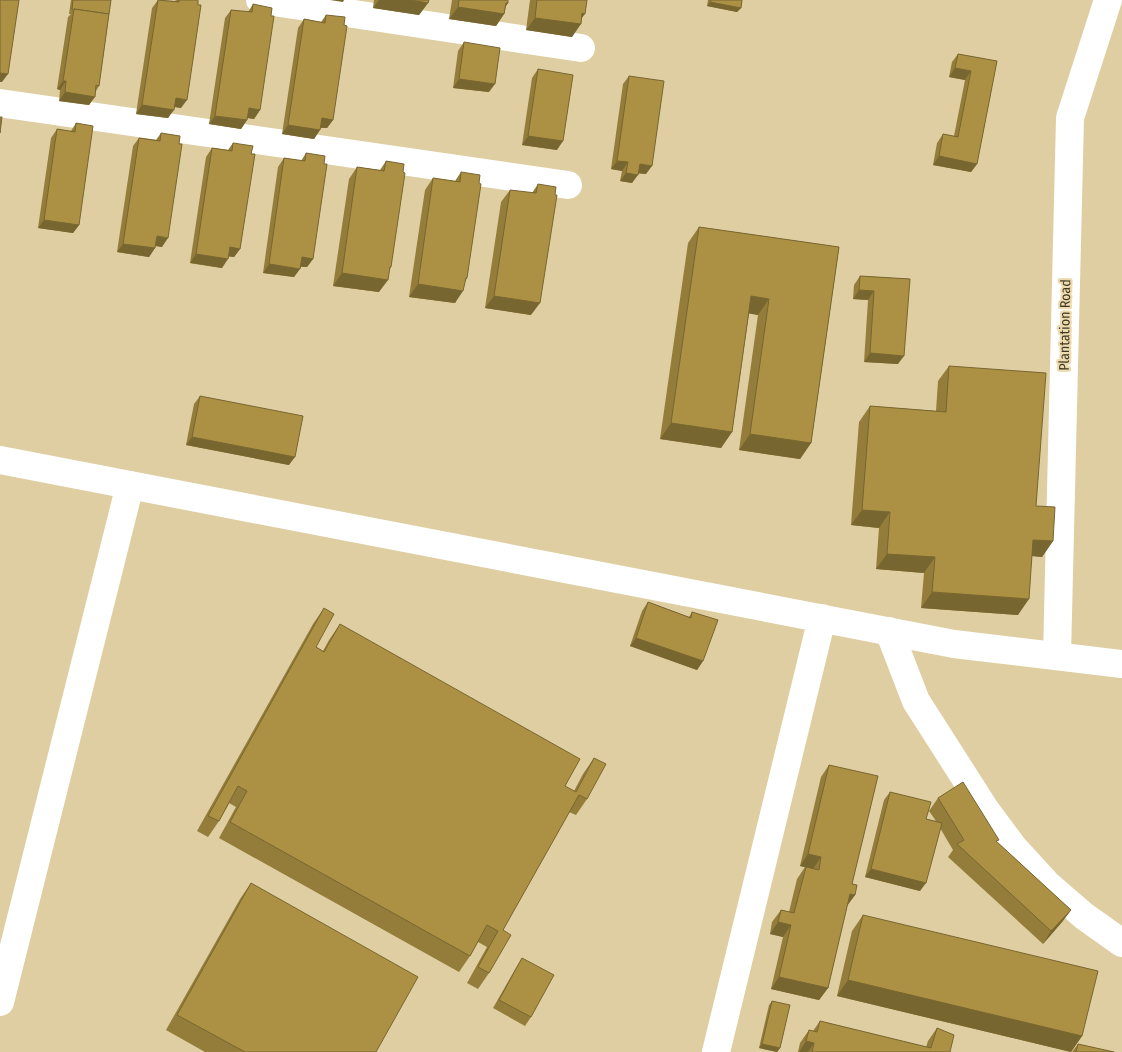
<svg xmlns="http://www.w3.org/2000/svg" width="1122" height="1052" viewBox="0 0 1122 1052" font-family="'Fira Sans Condensed',sans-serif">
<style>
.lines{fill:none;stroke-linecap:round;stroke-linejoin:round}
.minor{stroke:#fff;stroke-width:28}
.wall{fill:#947d3b}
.shaded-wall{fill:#786630}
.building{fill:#ac9145;stroke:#786630}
.labels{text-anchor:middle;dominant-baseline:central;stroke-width:4.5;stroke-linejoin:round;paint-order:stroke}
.street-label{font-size:14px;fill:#3e3725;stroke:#eddbad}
</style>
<rect width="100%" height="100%" fill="#dfcea1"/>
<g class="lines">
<g class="minor">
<polyline points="260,0 581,48"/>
<polyline points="0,103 568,185"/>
<polyline points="0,460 954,644 1122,664"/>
<polyline points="889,631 916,701 985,809 1014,848 1047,884 1084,916 1122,943"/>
<polyline points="1057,656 1070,118 1108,0"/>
<polyline points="0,1002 130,485"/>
<polyline points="716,1052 822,618"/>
</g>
</g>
<g class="wall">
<polygon points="71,0 111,0 99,86 96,91 89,105 59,101 60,90 57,89 68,17 71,14 69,14"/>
<polygon points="158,0 175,1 176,0 198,0 181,108 174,107 168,118 136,114 152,8"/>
<polygon points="374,0 429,0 428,3 419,15 373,8"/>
<polygon points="452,0 508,0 508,3 506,6 504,14 496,26 449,19"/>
<polygon points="530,0 587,0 582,18 572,37 526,30"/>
<polygon points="708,0 742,0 741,8 737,12 707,6"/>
<polygon points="253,4 260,110 254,119 247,118 247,120 241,129 209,124 225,18 231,10 248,12"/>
<polygon points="326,15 333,120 327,128 321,128 314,139 282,134 298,28 304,19 321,22"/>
<polygon points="464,42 489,92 453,88 458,51"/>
<polygon points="958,54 997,61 977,164 971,172 933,165 937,143 943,134 954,136 965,80 949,77 952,62"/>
<polygon points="538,69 557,150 522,145 532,78"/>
<polygon points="629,76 646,174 638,173 632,183 620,181 622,171 611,169 623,84"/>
<polygon points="76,123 79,225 73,233 38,228 51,138 57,129 71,131"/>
<polygon points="161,133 162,247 155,246 155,248 149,257 117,252 133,146 139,138 156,140"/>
<polygon points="233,143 251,154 240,249 234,257 228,256 222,268 190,263 206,157 212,148 228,150"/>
<polygon points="306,153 313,259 307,267 301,267 294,277 263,273 278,167 284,158 301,161"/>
<polygon points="386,161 389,270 379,292 333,286 349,179 357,167 380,170"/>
<polygon points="461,172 465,281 455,303 409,297 425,190 433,178 455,181"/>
<polygon points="538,184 531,315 485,308 501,202 510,190 532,193"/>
<polygon points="699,227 839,247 811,443 800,459 739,450 758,315 749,313 732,432 721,448 660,439 688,243"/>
<polygon points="860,276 910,279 898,364 864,362 868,300 853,299 854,285"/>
<polygon points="949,366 1036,506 1053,541 1042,557 1032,556 1018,615 921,608 924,573 876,569 879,528 851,525 859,422 870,406 936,411 938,381"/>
<polygon points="200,396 289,465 186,445 194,404"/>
<polygon points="648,602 689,617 692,612 703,661 697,670 630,646 642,611"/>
<polygon points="324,608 316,647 323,651 329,640 340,624 565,786 574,791 583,774 594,758 587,799 576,815 569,812 503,930 489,973 478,989 467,983 487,947 478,942 470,956 459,972 219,838 236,807 229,803 219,821 208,837 197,831 313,624"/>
<polygon points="829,765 855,895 847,906 828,988 819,1000 771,989 783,937 770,934 772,922 781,910 789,912 797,879 805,867 800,866 821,777"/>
<polygon points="890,792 926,819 936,821 929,811 938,798 997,842 1071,910 1062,922 1043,944 948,857 953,850 940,828 920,891 865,877 884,800"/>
<polygon points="251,883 376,1052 205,1052 166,1030 240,899"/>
<polygon points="863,915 1082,1036 1071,1052 837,996 852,931"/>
<polygon points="522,958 531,1017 525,1026 493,1008 517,966"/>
<polygon points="772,1001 780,1048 777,1052 759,1048 769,1005"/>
<polygon points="820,1021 926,1047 928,1041 937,1028 950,1052 798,1052 800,1043 809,1030 813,1031"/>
<polygon points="1078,1044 1114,1052 1072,1052"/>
</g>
<g class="shaded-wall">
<polygon points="330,0 344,0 343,2"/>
<polygon points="379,0 410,0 428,3 419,15 373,8"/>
<polygon points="710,2 741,8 737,12 707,6"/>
<polygon points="508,3 501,13 504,14 496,26 449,19 458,7"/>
<polygon points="582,13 585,14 577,24 581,24 572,37 526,30 535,18"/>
<polygon points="955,68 971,71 965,80 949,77"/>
<polygon points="0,73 8,74 2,82 0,82"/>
<polygon points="459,79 495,84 489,92 453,88"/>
<polygon points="63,81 66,81 60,90 57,89"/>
<polygon points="65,92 95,97 89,105 59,101"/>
<polygon points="176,98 187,100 181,108 170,106"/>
<polygon points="142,105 174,110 168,118 136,114"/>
<polygon points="249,108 260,110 254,119 243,117"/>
<polygon points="215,116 247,120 241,129 209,124"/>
<polygon points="322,118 333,120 327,128 316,127"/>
<polygon points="288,125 320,130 314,139 282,134"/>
<polygon points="528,136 563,141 557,150 522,145"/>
<polygon points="939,156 977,164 971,172 933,165"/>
<polygon points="617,161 628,162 622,171 611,169"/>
<polygon points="640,164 652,166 646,174 634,173"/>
<polygon points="626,173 638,175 632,183 620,181"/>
<polygon points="44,220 79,225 73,233 38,228"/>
<polygon points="157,236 168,238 162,247 151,245"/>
<polygon points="123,244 155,248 149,257 117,252"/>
<polygon points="230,247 240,249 234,257 224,256"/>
<polygon points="196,254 228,259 222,268 190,263"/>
<polygon points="302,257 313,259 307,267 296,266"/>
<polygon points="269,264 300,269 294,277 263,273"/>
<polygon points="390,267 391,267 383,279 388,280 379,292 333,286 342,273"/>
<polygon points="466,278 467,278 459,290 463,291 455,303 409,297 418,284"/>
<polygon points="859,290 874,291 868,300 853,299"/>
<polygon points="494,296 540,303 531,315 485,308"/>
<polygon points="751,296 769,299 758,315 740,312"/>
<polygon points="870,353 904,356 898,364 864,362"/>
<polygon points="671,423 732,432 721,448 660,439"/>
<polygon points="750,434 811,443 800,459 739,450"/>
<polygon points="192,437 295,457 289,465 186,445"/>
<polygon points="862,510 890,512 879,528 851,525"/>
<polygon points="1033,540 1053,541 1042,557 1022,555"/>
<polygon points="887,554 935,557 924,573 876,569"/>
<polygon points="932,592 1029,599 1018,615 921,608"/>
<polygon points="636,638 703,661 697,670 630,646"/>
<polygon points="808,854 821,857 813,869 800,866"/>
<polygon points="871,869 926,883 920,891 865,877"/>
<polygon points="850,894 855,895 846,907"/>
<polygon points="1071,910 1062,922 1043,944 1051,931"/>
<polygon points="778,922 791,925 783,937 770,934"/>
<polygon points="779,977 828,988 819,1000 771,989"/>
<polygon points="848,980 1082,1036 1071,1052 837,996"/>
<polygon points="806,1041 814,1043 808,1052 799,1052"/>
<polygon points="762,1044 780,1048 777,1052 759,1048"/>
</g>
<g class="building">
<polygon points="0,0 19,0 8,74 0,73"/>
<polygon points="73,0 111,0 109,14 74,9 74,10 72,9"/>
<polygon points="158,0 179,2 179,0 198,0 198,5 201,5 187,100 176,98 174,110 142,105"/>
<polygon points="410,0 429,0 428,3"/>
<polygon points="459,0 508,0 508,3 506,3 504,14 458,7"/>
<polygon points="537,0 587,0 585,14 582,13 581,24 535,18"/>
<polygon points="711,0 742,0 741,8 710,2"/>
<polygon points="253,4 272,8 271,16 274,16 260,110 249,108 247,120 215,116 231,10 252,12"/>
<polygon points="74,9 109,14 99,86 96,85 95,97 65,92 66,81 63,81"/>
<polygon points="326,15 345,17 344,25 347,26 333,120 322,118 320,130 288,125 304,19 325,23"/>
<polygon points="464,42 500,48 495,84 459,79"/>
<polygon points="958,54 997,61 977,164 939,156 943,134 958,137 971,71 955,68"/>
<polygon points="538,69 573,75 563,141 528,136"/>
<polygon points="629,76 664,81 652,166 640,164 638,175 626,173 628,162 617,161"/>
<polygon points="0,117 2,117 0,133"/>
<polygon points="76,123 93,126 79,225 44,220 57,129 75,132"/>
<polygon points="161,133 180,136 179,144 182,144 168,238 157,236 155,248 123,244 139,138 160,141"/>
<polygon points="233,143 253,146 251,154 255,154 240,249 230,247 228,259 196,254 212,148 232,151"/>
<polygon points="306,153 325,156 324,164 327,164 313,259 302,257 300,269 269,264 284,158 305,161"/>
<polygon points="386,161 404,164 403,172 405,173 391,267 390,267 388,280 342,273 357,167 384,171"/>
<polygon points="461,172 480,175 479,183 481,184 467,278 466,278 463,291 418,284 433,178 460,182"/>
<polygon points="538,184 556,187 555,195 557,195 540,303 494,296 510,190 536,193"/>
<polygon points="699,227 839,247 811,443 750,434 769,299 751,296 732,432 671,423"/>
<polygon points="860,276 910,279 904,356 870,353 874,291 859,290"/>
<polygon points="949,366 1046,373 1036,506 1055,507 1053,541 1033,540 1029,599 932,592 935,557 887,554 890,512 862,510 870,406 946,412"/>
<polygon points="200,396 303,416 295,457 192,437"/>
<polygon points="648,602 691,618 692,612 718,620 703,661 636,638"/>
<polygon points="324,608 334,614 316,647 324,652 340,624 580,759 565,786 576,792 594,758 606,764 587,799 579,795 503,930 511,935 489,973 478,967 498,931 487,925 470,956 230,822 247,791 238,786 219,821 208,816"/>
<polygon points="829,765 878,776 852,884 857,885 855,895 850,894 828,988 779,977 791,925 778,922 781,910 794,913 806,867 819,870 821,857 808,854"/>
<polygon points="963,782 999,840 996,841 1071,910 1051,931 957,844 964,840 938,798"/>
<polygon points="890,792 931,802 926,819 942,823 926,883 871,869"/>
<polygon points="251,883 418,977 376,1052 245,1052 177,1015"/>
<polygon points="863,915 1098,971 1082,1036 848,980"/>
<polygon points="522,958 554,975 531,1017 499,1000"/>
<polygon points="772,1001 790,1005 780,1048 762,1044"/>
<polygon points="820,1021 931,1048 937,1028 954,1035 950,1052 812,1052 814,1043 806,1041 809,1030 817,1032"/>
<polygon points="1078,1044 1114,1052 1076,1052"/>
</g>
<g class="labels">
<g class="street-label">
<text transform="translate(1065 325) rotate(-89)">Plantation Road</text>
</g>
</g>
</svg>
